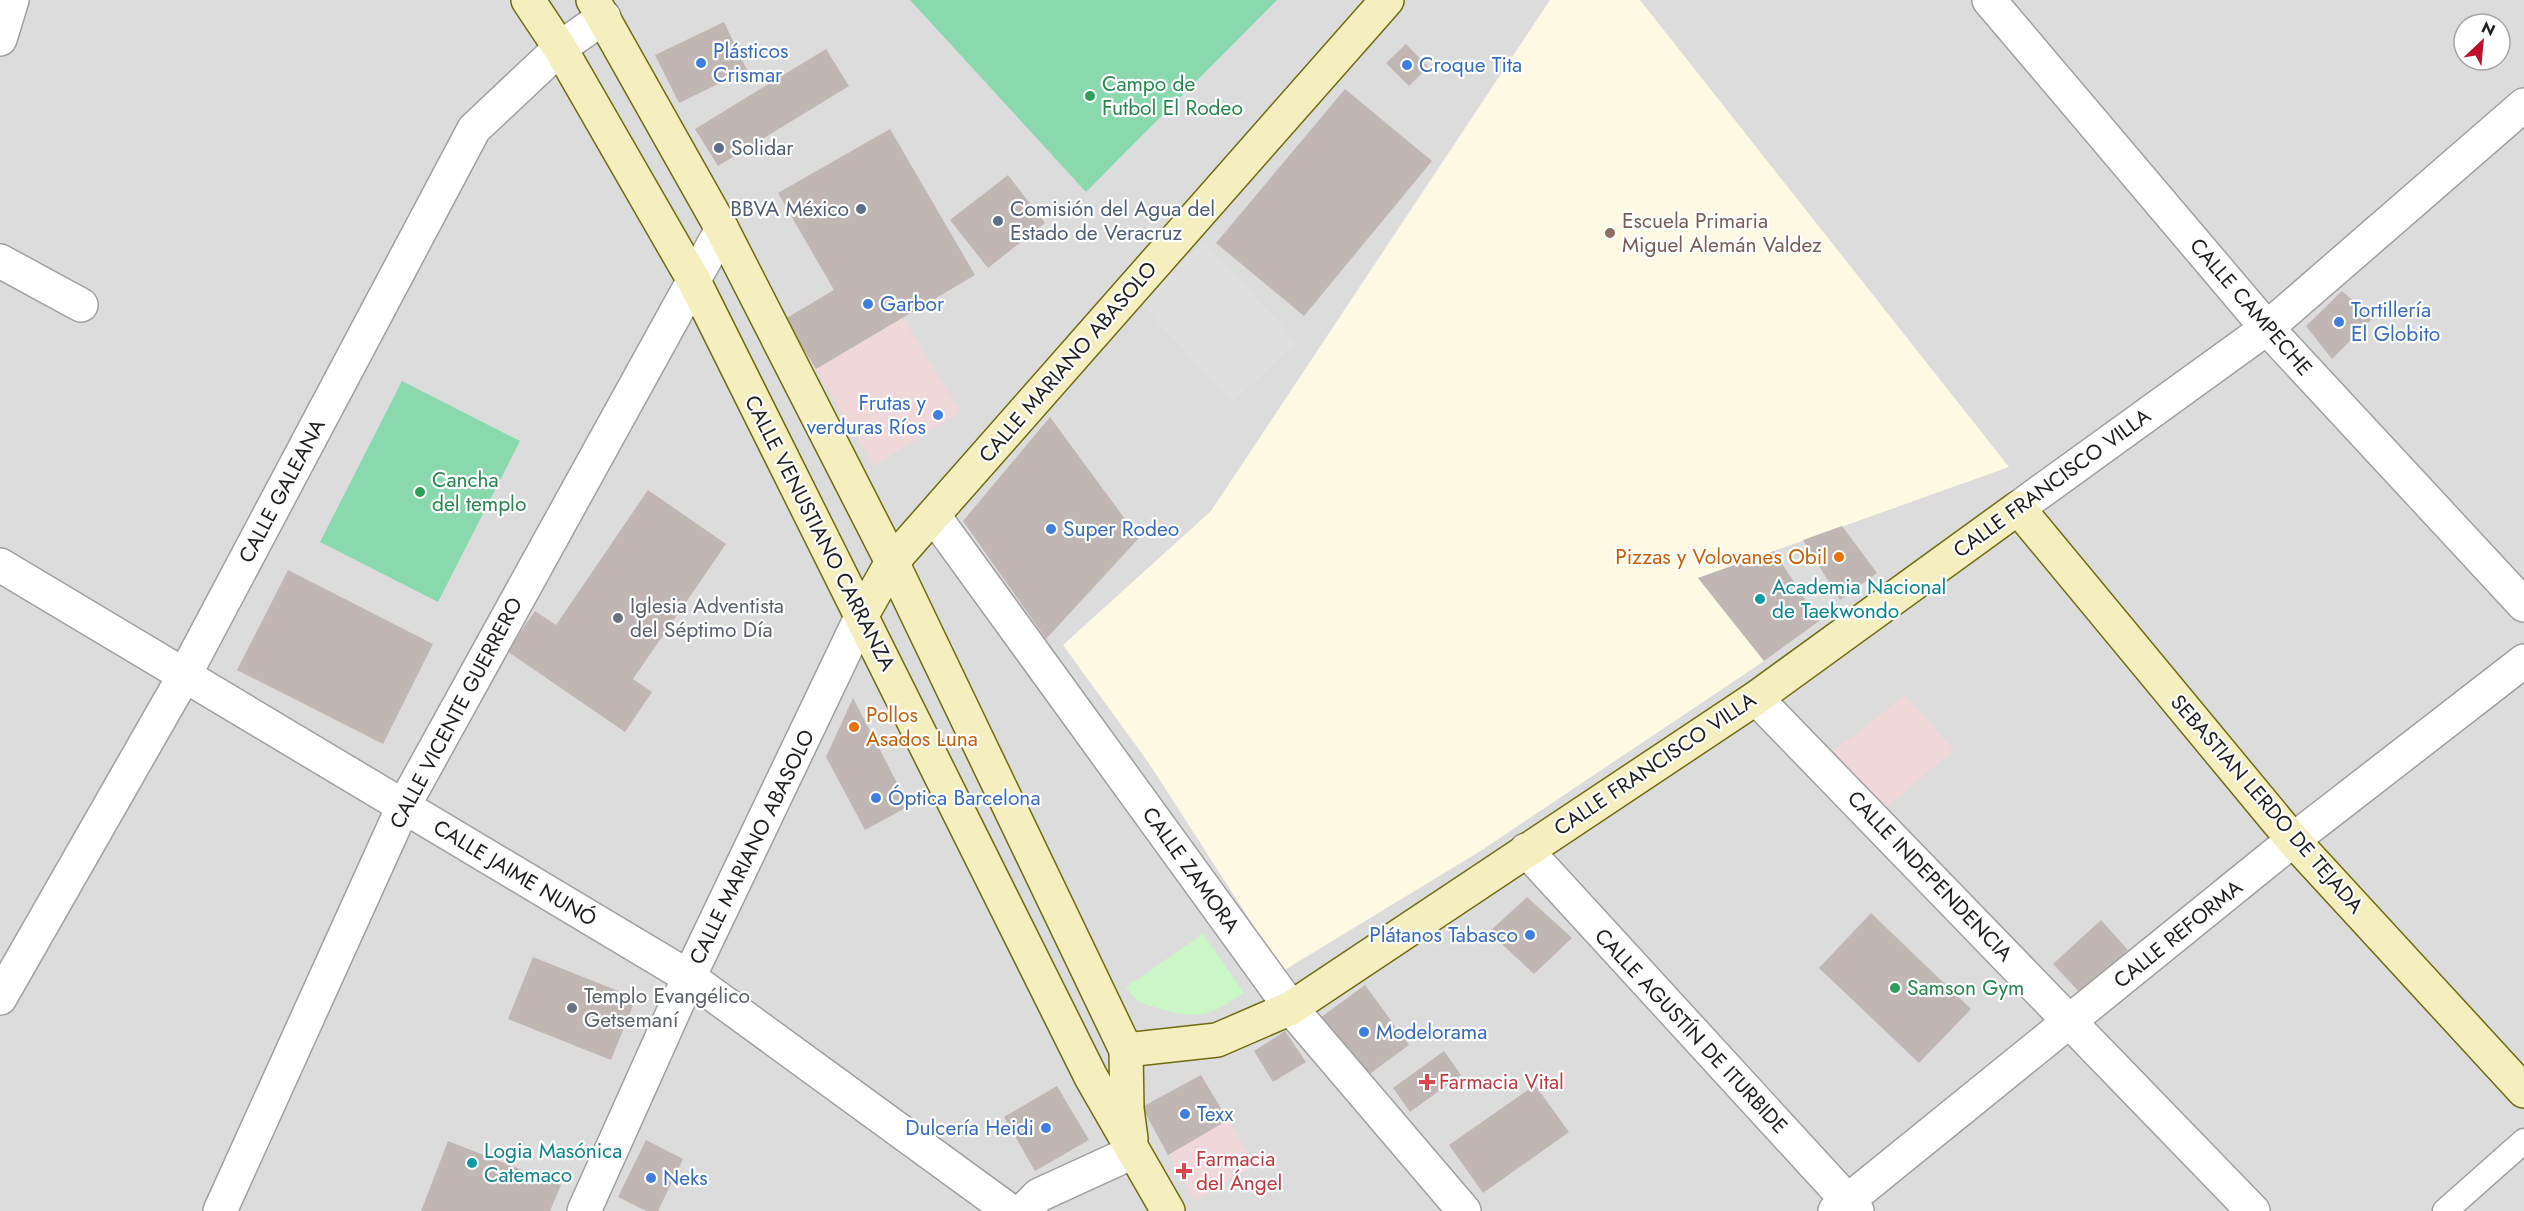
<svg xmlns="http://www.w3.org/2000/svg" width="2524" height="1211" viewBox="0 0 2524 1211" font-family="Jost,sans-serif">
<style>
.residential{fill:#dddcdd;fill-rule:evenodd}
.commercial{fill:#efd7da}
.education{fill:#fdf9e2}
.park{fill:#cbf6c7}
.pitch{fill:#8ad9ae}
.parking{fill:#dfdfdf}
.building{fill:#c0b6b3}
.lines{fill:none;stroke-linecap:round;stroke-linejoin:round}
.lane-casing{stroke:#a0a0a0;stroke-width:27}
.street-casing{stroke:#a0a0a0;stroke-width:36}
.secondary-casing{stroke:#706b0d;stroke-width:36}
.lane{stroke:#fff;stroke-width:24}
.street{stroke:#fff;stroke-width:33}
.secondary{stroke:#f5efbf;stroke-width:33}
.shop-dot{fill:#3f7fe0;stroke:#fff;stroke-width:2}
.leisure-dot{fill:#2e9e5b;stroke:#fff;stroke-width:2}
.service-dot{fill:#5c6f8a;stroke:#fff;stroke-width:2}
.education-dot{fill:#8d6e63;stroke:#fff;stroke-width:2}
.food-dot{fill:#e8710a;stroke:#fff;stroke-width:2}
.culture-dot{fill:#0f9aa8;stroke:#fff;stroke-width:2}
.worship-dot{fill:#6b7280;stroke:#fff;stroke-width:2}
.health-dot{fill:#e0444e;stroke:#fff;stroke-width:2}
.labels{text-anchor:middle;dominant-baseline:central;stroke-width:4.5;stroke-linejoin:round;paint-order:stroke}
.shop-label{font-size:21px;fill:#366cbe;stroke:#fff;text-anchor:start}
.leisure-label{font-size:21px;fill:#27864d;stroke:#fff;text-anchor:start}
.service-label{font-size:21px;fill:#4e5e75;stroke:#fff;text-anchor:start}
.education-label{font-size:21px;fill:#785e54;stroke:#fff;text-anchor:start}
.street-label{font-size:21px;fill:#1f1f1f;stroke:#fff}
.food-label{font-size:21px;fill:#c56008;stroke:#fff;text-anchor:end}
.culture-label{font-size:21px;fill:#0d838f;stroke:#fff;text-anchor:start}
.worship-label{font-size:21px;fill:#5b616d;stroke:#fff;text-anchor:start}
.health-label{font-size:21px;fill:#be3a42;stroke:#fff;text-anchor:start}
</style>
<rect width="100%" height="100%" fill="#efebe7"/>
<path class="residential" d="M 0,0 L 2524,0 L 2524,1211 L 0,1211 ZM 2464,24 L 2500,24 L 2500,60 L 2464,60 Z"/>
<g class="commercial">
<polygon points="903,318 960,412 874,466 816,369"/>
<polygon points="1905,695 1954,750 1883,810 1832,752"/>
<polygon points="1228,1120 1255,1165 1195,1201 1168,1155"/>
</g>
<polygon class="education" points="1550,0 1640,0 2009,467 1698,578 1764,661 1482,850 1283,971 1148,762 1063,645 1211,511"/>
<path class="park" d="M 1203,934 L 1244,993 C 1210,1016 1199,1020 1160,1009 C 1141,1003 1137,1003 1126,987 Z"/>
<g class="pitch">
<polygon points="910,0 1277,0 1086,192"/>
<polygon points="402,381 520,441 438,602 320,542"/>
</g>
<polygon class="parking" points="1204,242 1297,342 1233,402 1139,302"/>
<g class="building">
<polygon points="724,22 747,70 679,103 655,55"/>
<polygon points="1406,44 1428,67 1409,86 1386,63"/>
<polygon points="826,49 849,86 718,166 695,129"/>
<polygon points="1345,89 1432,161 1304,316 1216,243"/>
<polygon points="890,129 975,275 816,369 785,319 834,290 778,193"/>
<polygon points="1008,175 1045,223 988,268 950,220"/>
<polygon points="2342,291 2373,318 2332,359 2306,326"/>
<polygon points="1050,417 1139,538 1046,639 963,521"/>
<polygon points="648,490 726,544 633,679 652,692 625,732 507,651 535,611 556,625"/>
<polygon points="1842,526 1877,573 1840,600 1803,540"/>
<polygon points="1774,551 1819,621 1764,661 1698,578"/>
<polygon points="288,570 433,644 383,744 237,670"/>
<polygon points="853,698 909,806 865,830 826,757"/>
<polygon points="1527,897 1572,938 1534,974 1489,932"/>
<polygon points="1871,913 1971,1009 1919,1063 1819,968"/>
<polygon points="2101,920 2128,950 2081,994 2053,964"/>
<polygon points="533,957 636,998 611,1060 508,1019"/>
<polygon points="1365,985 1409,1045 1364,1078 1320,1018"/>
<polygon points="1285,1031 1306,1062 1273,1082 1254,1051"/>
<polygon points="1444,1051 1461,1075 1410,1112 1393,1088"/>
<polygon points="1201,1075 1228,1120 1168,1155 1142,1107"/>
<polygon points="1535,1085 1569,1132 1483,1193 1449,1145"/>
<polygon points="1057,1086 1089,1140 1035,1171 1004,1117"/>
<polygon points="646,1140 683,1159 658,1211 646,1211 618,1197"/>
<polygon points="448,1141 561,1185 550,1211 421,1211"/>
</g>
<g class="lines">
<g class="lane-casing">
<polyline id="lane" points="2445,1211 2524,1141"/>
</g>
<g class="street-casing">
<g id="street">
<polyline points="1989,0 2267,328 2524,605"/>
<polyline points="0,39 12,0"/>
<polyline points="0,261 81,305"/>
<polyline points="2018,508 2267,328 2524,105"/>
<polyline points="934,516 1291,1008 1464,1211"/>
<polyline points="0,565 689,977 1010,1211"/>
<polyline points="1756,698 2253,1211"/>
<polyline points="1526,850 1857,1211"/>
<polyline points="0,998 184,676 474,129 560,48 604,17"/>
<polyline points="220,1211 403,807 722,229"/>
<polyline points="584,1211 689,977 862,615"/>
<polyline points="1023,1211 1039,1195 1133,1152"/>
<polyline points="1835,1211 2293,840 2524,661"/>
</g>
</g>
<g class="secondary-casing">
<g id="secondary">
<polyline points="528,0 560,48 693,279 1091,1077 1168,1211"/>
<polyline points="593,0 722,229 892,562 1126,1050 1127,1109 1131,1139"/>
<polyline points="862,615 892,562 1387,0"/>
<polyline points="1126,1050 1217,1040 1291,1008 1756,698 2018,508 2293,840 2524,1091"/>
</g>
</g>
<use href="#lane" class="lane"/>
<use href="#street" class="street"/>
<use href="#secondary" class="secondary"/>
</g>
<g class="shop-dot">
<circle cx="701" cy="63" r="6"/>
<circle cx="1407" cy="65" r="6"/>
<circle cx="868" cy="304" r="6"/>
<circle cx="2339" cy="322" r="6"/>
<circle cx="938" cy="415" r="6"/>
<circle cx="1051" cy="529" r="6"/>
<circle cx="876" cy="798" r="6"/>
<circle cx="1530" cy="935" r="6"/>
<circle cx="1364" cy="1032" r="6"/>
<circle cx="1185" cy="1114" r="6"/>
<circle cx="1046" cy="1128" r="6"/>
<circle cx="651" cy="1178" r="6"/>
</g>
<g class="leisure-dot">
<circle cx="1090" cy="96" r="6"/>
<circle cx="420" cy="492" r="6"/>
<circle cx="1895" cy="988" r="6"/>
</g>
<g class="service-dot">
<circle cx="719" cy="148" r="6"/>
<circle cx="861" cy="209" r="6"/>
<circle cx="998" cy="221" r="6"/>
</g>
<circle class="education-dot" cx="1610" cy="233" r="6"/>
<g class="food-dot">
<circle cx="1839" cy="557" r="6"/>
<circle cx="854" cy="727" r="6"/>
</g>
<g class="culture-dot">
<circle cx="1760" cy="599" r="6"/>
<circle cx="472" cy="1163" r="6"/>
</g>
<g class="worship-dot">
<circle cx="618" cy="618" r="6"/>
<circle cx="572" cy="1008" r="6"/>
</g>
<g class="health-dot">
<path d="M1424 1073h6v6h6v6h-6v6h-6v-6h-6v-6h6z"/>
<path d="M1181 1162h6v6h6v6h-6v6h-6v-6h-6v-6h6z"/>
</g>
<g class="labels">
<g class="shop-label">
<text x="713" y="51">Plásticos<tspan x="713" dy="24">Crismar</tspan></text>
<text x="1419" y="65">Croque Tita</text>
<text x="880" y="304">Garbor</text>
<text x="2351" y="310">Tortillería<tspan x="2351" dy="24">El Globito</tspan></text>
<text x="926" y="403" text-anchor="end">Frutas y<tspan x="926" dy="24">verduras Ríos</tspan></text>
<text x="1063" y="529">Super Rodeo</text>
<text x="888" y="798">Óptica Barcelona</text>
<text x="1518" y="935" text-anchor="end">Plátanos Tabasco</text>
<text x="1376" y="1032">Modelorama</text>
<text x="1197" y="1114">Texx</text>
<text x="1034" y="1128" text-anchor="end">Dulcería Heidi</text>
<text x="663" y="1178">Neks</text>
</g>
<g class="leisure-label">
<text x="1102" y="84">Campo de<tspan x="1102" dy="24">Futbol El Rodeo</tspan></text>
<text x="432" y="480">Cancha<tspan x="432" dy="24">del templo</tspan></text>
<text x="1907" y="988">Samson Gym</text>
</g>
<g class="service-label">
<text x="731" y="148">Solidar</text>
<text x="849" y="209" text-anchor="end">BBVA México</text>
<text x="1010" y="209">Comisión del Agua del<tspan x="1010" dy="24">Estado de Veracruz</tspan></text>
</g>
<g class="education-label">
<text x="1622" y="221">Escuela Primaria<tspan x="1622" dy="24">Miguel Alemán Valdez</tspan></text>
</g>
<g class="street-label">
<text transform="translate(2251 307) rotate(49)">CALLE CAMPECHE</text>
<text transform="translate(1068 362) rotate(-49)">CALLE MARIANO ABASOLO</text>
<text transform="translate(2052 483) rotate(-36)">CALLE FRANCISCO VILLA</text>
<text transform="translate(282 491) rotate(-62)">CALLE GALEANA</text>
<text transform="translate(820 533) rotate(63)">CALLE VENUSTIANO CARRANZA</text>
<text transform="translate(456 713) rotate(-62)">CALLE VICENTE GUERRERO</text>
<text transform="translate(1655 764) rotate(-34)">CALLE FRANCISCO VILLA</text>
<text transform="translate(2267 804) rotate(49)">SEBASTIAN LERDO DE TEJADA</text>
<text transform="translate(752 847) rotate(-64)">CALLE MARIANO ABASOLO</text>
<text transform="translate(1191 870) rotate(54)">CALLE ZAMORA</text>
<text transform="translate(515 873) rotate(31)">CALLE JAIME NUNÓ</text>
<text transform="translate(1930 876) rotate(46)">CALLE INDEPENDENCIA</text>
<text transform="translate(2178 934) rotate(-39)">CALLE REFORMA</text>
<text transform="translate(1691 1031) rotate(47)">CALLE AGUSTÍN DE ITURBIDE</text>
</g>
<g class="food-label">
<text x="1827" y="557">Pizzas y Volovanes Obil</text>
<text x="866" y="715" text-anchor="start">Pollos<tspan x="866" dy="24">Asados Luna</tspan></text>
</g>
<g class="culture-label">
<text x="1772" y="587">Academia Nacional<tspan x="1772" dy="24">de Taekwondo</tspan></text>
<text x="484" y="1151">Logia Masónica<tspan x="484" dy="24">Catemaco</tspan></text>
</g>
<g class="worship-label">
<text x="630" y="606">Iglesia Adventista<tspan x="630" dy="24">del Séptimo Día</tspan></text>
<text x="584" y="996">Templo Evangélico<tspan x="584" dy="24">Getsemaní</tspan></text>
</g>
<g class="health-label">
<text x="1439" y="1082">Farmacia Vital</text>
<text x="1196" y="1159">Farmacia<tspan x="1196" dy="24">del Ángel</tspan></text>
</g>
</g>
<g transform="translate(2482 42) rotate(26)"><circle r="28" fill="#ffffff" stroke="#a5a5a5" stroke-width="1.5"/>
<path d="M0-4.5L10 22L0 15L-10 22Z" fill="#c00e2b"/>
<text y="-9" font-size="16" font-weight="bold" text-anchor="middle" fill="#1f1f1f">N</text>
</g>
</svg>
